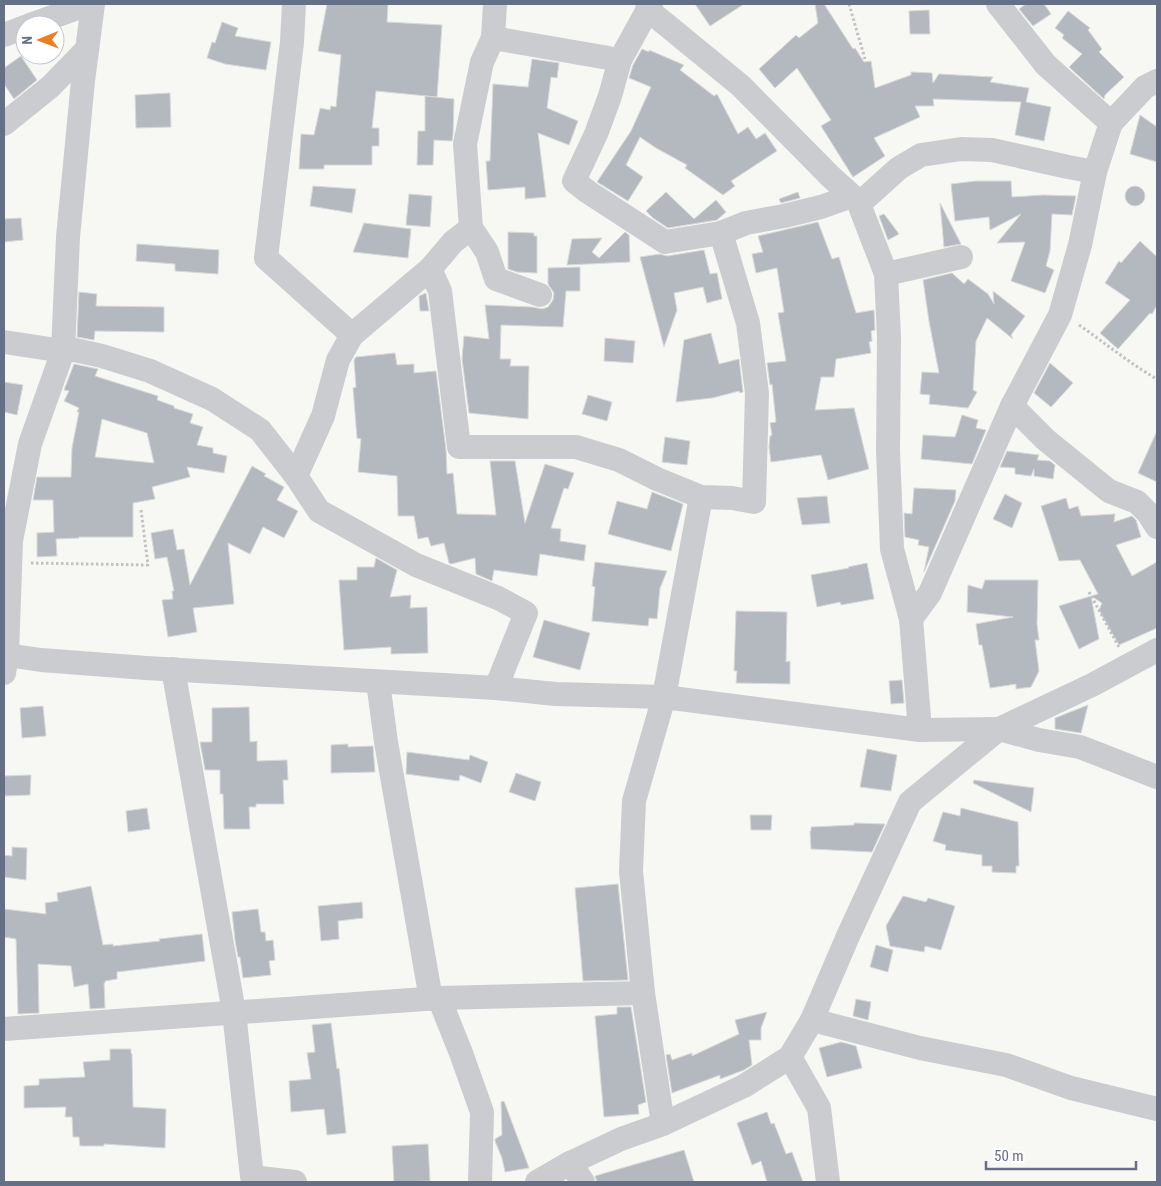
<svg xmlns="http://www.w3.org/2000/svg" width="1161" height="1186" viewBox="0 0 1161 1186" font-family="'Roboto Condensed',sans-serif">
<style>
.building{fill:#b4b9c0;stroke:#d9d9d7;fill-rule:evenodd}
.lines{fill:none;stroke-linecap:round;stroke-linejoin:round}
.path{stroke:#c1c2c5;stroke-width:3;stroke-dasharray:2.5 2.5;stroke-linecap:butt}
.minor{stroke:#caccd0;stroke-width:24}
</style>
<rect width="100%" height="100%" fill="#f7f8f4"/>
<g class="building">
<polygon points="327,4 388,4 387,22 442,25 437,97 376,91 372,128 379,128 379,146 372,146 372,165 324,165 324,169 299,169 301,134 314,135 320,108 330,110 331,106 336,107 341,55 318,51"/>
<polygon points="695,4 744,4 710,26"/>
<polygon points="815,4 824,4 853,49 855,48 864,62 871,61 875,88 911,75 911,72 932,73 933,83 939,74 993,77 990,82 1029,88 1026,102 1051,107 1044,141 1015,135 1021,102 933,99 934,106 915,106 920,117 874,138 885,156 853,177 821,126 831,120 797,68 775,88 759,69 796,35 799,38 818,23"/>
<polygon points="1026,4 1044,4 1051,14 1033,26 1019,9"/>
<polygon points="929,10 930,34 910,34 909,11"/>
<polygon points="1068,11 1090,28 1088,30 1102,49 1099,52 1124,77 1105,95 1104,99 1069,67 1082,54 1062,38 1064,35 1055,28"/>
<polygon points="222,22 238,28 235,36 271,42 266,70 225,64 207,58 212,42 215,43"/>
<polygon points="642,49 649,52 649,50 684,65 680,70 714,96 717,94 738,134 748,127 756,139 765,133 777,151 731,181 735,186 723,195 685,168 687,165 656,148 640,137 626,165 643,177 628,201 597,182 631,131 651,87 629,78 633,65"/>
<polygon points="21,56 37,80 14,99 4,84 4,68"/>
<polygon points="532,59 559,63 557,78 551,77 547,108 578,121 569,145 538,133 546,197 525,199 525,187 488,190 486,161 490,161 493,84 528,87"/>
<polygon points="170,93 171,127 136,128 135,95"/>
<polygon points="425,96 454,99 453,135 452,141 434,140 433,165 417,165 418,131 425,131"/>
<polygon points="1140,115 1157,127 1157,162 1130,154"/>
<polygon points="976,181 1011,181 1012,197 1043,195 1076,196 1072,215 1052,214 1050,251 1046,266 1054,270 1045,293 1011,281 1025,242 997,243 1021,214 990,230 989,217 955,221 951,184"/>
<circle cx="1135" cy="196" r="10"/>
<polygon points="313,186 356,189 352,213 310,206"/>
<polygon points="666,192 694,219 716,200 726,212 717,220 668,228 653,218 646,211"/>
<polygon points="798,192 800,198 781,203 779,199"/>
<polygon points="409,194 432,196 430,227 406,225"/>
<polygon points="940,203 961,244 944,247"/>
<polygon points="884,214 899,234 888,240 879,216"/>
<polygon points="21,218 23,240 4,242 4,219"/>
<polygon points="818,222 832,259 839,257 856,313 874,310 875,330 871,331 872,341 869,342 871,353 836,359 834,377 821,377 815,410 854,408 869,469 828,480 821,455 771,462 769,447 770,436 772,435 770,423 776,422 772,384 770,385 767,363 786,361 778,313 784,312 777,268 756,273 752,254 763,252 758,236"/>
<polygon points="364,223 411,229 408,258 353,252"/>
<polygon points="508,232 534,233 534,236 537,236 537,273 517,272 508,269"/>
<polygon points="625,232 629,235 630,262 567,265 572,239 602,238 592,252 599,258"/>
<polygon points="1140,241 1157,257 1157,305 1152,314 1150,313 1118,349 1100,333 1130,300 1105,283 1119,261 1121,263"/>
<polygon points="137,244 219,250 218,274 175,271 175,264 136,261"/>
<polygon points="704,250 710,274 717,273 722,299 707,303 703,287 674,293 677,310 664,347 640,257 660,254 667,256"/>
<polygon points="580,267 580,291 566,291 563,327 501,325 500,359 511,359 510,366 529,366 528,419 469,413 462,359 464,336 489,339 485,305 532,307 542,309 548,307 553,300 554,293 548,284 548,268"/>
<polygon points="952,273 964,284 968,279 988,294 994,304 993,291 1025,316 1011,335 1013,339 987,318 976,341 973,390 977,392 968,408 929,404 930,395 920,394 922,372 939,373 929,321 923,280"/>
<polygon points="79,292 97,294 96,306 164,307 164,332 95,331 94,340 77,337"/>
<polygon points="426,293 429,311 420,311 419,296"/>
<polygon points="711,333 719,364 739,359 743,392 740,393 739,391 712,398 676,402 684,340"/>
<polygon points="605,338 635,341 633,363 604,361"/>
<polygon points="395,353 397,365 414,364 414,373 436,371 446,450 447,474 453,473 457,514 496,515 490,461 515,461 525,523 545,464 574,473 568,489 564,488 551,528 561,529 560,541 586,545 584,561 540,554 537,576 494,570 492,581 476,574 475,558 451,564 449,563 444,543 431,546 428,537 418,539 414,516 398,516 397,476 358,472 361,439 357,438 353,388 356,387 354,360 356,357"/>
<polygon points="1050,363 1073,383 1051,407 1034,393"/>
<path d="M 74,364 L 98,369 L 95,376 L 158,396 L 157,400 L 174,406 L 174,408 L 193,414 L 190,423 L 203,427 L 197,445 L 213,448 L 213,453 L 227,456 L 224,473 L 187,467 L 190,477 L 152,487 L 155,499 L 133,503 L 133,537 L 79,537 L 79,538 L 56,539 L 57,556 L 37,557 L 37,533 L 54,532 L 53,500 L 33,500 L 37,477 L 71,477 L 72,448 L 79,412 L 77,412 L 79,408 L 64,401 L 69,391 L 64,390 ZM 102,419 L 147,433 L 154,463 L 95,457 Z"/>
<polygon points="4,382 23,385 17,415 4,412"/>
<polygon points="588,395 612,402 607,421 582,414"/>
<polygon points="962,415 978,420 976,428 986,430 972,464 921,459 923,435 955,437"/>
<polygon points="1157,431 1157,482 1138,473"/>
<polygon points="665,437 690,441 687,465 662,462"/>
<polygon points="1007,451 1039,455 1037,460 1050,461 1055,465 1053,479 1034,476 1034,469 1031,476 1015,474 1015,468 1000,467"/>
<polygon points="252,466 266,474 264,476 284,487 277,500 298,511 284,538 263,527 250,554 228,543 234,604 193,608 197,632 168,637 162,600 173,599 172,591 174,591 167,557 155,559 151,533 173,529 177,550 184,549 190,585"/>
<polygon points="914,488 956,490 955,501 924,572 929,547 918,545 919,540 905,537 904,513 912,514"/>
<polygon points="652,492 683,504 671,551 608,534 617,501 647,509"/>
<polygon points="1005,494 1022,503 1012,528 993,519"/>
<polygon points="827,496 830,523 802,525 797,498"/>
<polygon points="1066,498 1069,509 1078,506 1081,516 1115,514 1114,522 1132,516 1136,520 1141,537 1116,545 1132,576 1157,562 1157,628 1119,645 1099,610 1102,603 1091,596 1098,594 1080,560 1059,561 1041,506"/>
<polygon points="376,558 397,570 390,597 411,595 410,608 427,607 428,653 391,654 391,647 344,650 339,580 357,580 357,567 374,567"/>
<polygon points="595,562 667,571 660,588 657,619 649,618 648,626 592,621 595,587 592,586"/>
<polygon points="867,563 874,599 841,605 840,602 817,607 811,575 849,568 848,567"/>
<polygon points="985,580 1038,580 1037,624 1039,640 1035,640 1039,671 1031,687 1016,689 1016,684 990,688 982,645 979,645 976,624 1013,617 967,612 968,585 982,589"/>
<polygon points="1091,596 1099,639 1079,649 1059,606"/>
<polygon points="736,611 787,612 786,662 790,661 790,684 736,683 737,671 734,671"/>
<polygon points="544,620 590,633 580,670 533,657"/>
<polygon points="902,680 904,703 891,704 889,681"/>
<polygon points="1088,705 1081,733 1055,729 1055,718"/>
<polygon points="43,706 46,736 22,738 20,708"/>
<polygon points="249,707 250,742 257,741 257,761 287,760 288,780 283,780 284,804 256,804 256,807 249,807 250,829 224,829 223,794 220,794 220,770 205,770 200,742 212,742 212,708"/>
<polygon points="348,744 348,747 373,746 375,772 331,773 331,745"/>
<polygon points="867,749 897,755 891,791 860,787"/>
<polygon points="407,752 469,760 470,755 488,762 481,783 460,775 459,781 406,774"/>
<polygon points="516,773 541,782 535,801 509,792"/>
<polygon points="31,775 30,795 4,796 4,776"/>
<polygon points="974,780 1034,788 1031,812 973,783"/>
<polygon points="147,808 150,829 128,832 126,811"/>
<polygon points="961,808 1018,822 1019,866 1016,866 1016,873 992,872 992,866 982,866 982,855 945,850 946,845 933,841 943,812 960,816"/>
<polygon points="750,815 772,815 771,830 751,830"/>
<polygon points="854,823 885,824 872,852 811,849 810,831 811,831 811,827 854,825"/>
<polygon points="12,847 27,848 26,880 4,877 4,855 12,856"/>
<polygon points="618,884 628,980 583,981 575,888"/>
<polygon points="91,886 103,945 113,944 113,946 160,941 159,939 202,934 205,961 117,972 117,979 105,981 105,983 104,983 105,1008 90,1009 88,984 74,987 71,966 38,964 39,1013 18,1014 16,939 4,937 4,909 46,914 45,903 58,901 57,893"/>
<polygon points="903,896 926,902 928,898 955,906 941,950 925,946 924,952 890,946 886,926"/>
<polygon points="362,902 363,918 338,921 339,939 321,941 318,906"/>
<polygon points="258,909 261,932 265,932 266,941 273,940 275,960 269,961 271,975 243,978 240,957 238,957 235,940 232,912"/>
<polygon points="876,945 893,950 888,972 870,967"/>
<polygon points="856,999 871,1002 868,1020 853,1016"/>
<polygon points="617,1007 631,1007 646,1102 638,1105 639,1114 604,1117 595,1016 617,1014"/>
<polygon points="767,1012 761,1028 761,1040 749,1040 752,1065 744,1070 720,1079 720,1075 672,1093 666,1055 670,1054 672,1060 692,1053 692,1056 739,1034 735,1020"/>
<polygon points="331,1023 337,1069 339,1068 346,1133 327,1135 324,1109 291,1112 289,1081 311,1079 307,1053 315,1052 312,1025"/>
<polygon points="841,1042 856,1046 862,1068 827,1077 819,1048"/>
<polygon points="110,1049 131,1049 131,1054 132,1054 133,1107 166,1109 165,1148 104,1144 104,1146 80,1146 79,1137 73,1137 72,1117 65,1117 66,1107 24,1108 24,1086 39,1085 39,1079 85,1077 83,1062 110,1060"/>
<polygon points="504,1101 529,1168 505,1172 502,1158 495,1141 495,1139 502,1135 501,1102"/>
<polygon points="767,1112 771,1124 774,1123 786,1154 792,1152 803,1182 767,1182 761,1161 752,1165 737,1123"/>
<polygon points="428,1144 430,1181 394,1182 392,1146"/>
<polygon points="684,1150 694,1182 597,1182 595,1176"/>
</g>
<g class="lines">
<g class="path">
<polyline points="849,4 865,59"/>
<path d="M 1079,325 C 1105,343 1128,362 1155,378"/>
<polyline points="31,563 148,565 141,510"/>
<polyline points="1089,592 1119,647"/>
</g>
<g class="minor">
<polyline points="294,4 292,42 266,258 352,335"/>
<polyline points="651,4 620,60 610,96 596,134 574,181 588,192 665,242 721,233 746,223 784,216 821,207 852,196"/>
<polyline points="998,4 1046,65 1111,123"/>
<polyline points="647,9 741,86 831,177 852,196 859,204 886,274 889,337 888,451 892,549 911,619 920,730"/>
<polyline points="30,25 89,4"/>
<polyline points="4,35 25,27"/>
<polyline points="493,38 620,60"/>
<polyline points="4,124 50,87 87,49"/>
<polyline points="859,204 899,168 921,155 961,149 992,150 1068,167 1095,172 1111,123 1145,87 1157,81"/>
<polyline points="471,228 487,252 496,279 540,295"/>
<polyline points="430,269 440,291 459,447 576,447 619,460 657,479 701,497 732,498 754,502 757,393 748,323 721,233"/>
<polyline points="886,274 961,257"/>
<polyline points="4,342 63,351 75,350 102,356 150,371 212,399 260,430 296,476 319,511 416,565 498,598 526,613 496,688"/>
<polyline points="1012,406 1046,440 1109,491 1137,502 1148,513 1157,527"/>
<polyline points="296,476 323,416 338,360 352,335 430,269 453,242 471,228 465,144 482,62 493,38 495,4"/>
<polyline points="911,619 930,593 1012,406 1060,315 1080,245 1095,172"/>
<polyline points="7,655 41,660 146,668 496,688 556,694 664,697 701,497"/>
<polyline points="173,669 234,1012 252,1177 295,1182"/>
<polyline points="4,673 7,655 11,541 30,444 63,351 68,237 83,81 93,4"/>
<polyline points="378,682 386,742 431,999"/>
<polyline points="643,993 663,1124"/>
<polyline points="439,998 461,1053 482,1112 480,1182"/>
<polyline points="812,1020 920,1048 1006,1065 1071,1088 1157,1109"/>
<polyline points="4,1029 439,998 643,993 631,871 634,801 664,697 920,730 999,729 1039,740 1080,747 1157,777"/>
<polyline points="790,1057 819,1108 828,1182"/>
<polyline points="570,1163 583,1182"/>
<polyline points="537,1182 570,1163 621,1139 663,1124 744,1086 790,1057 812,1020 848,936 910,802 999,729 1092,685 1157,650"/>
</g>
</g>
<rect width="1161" height="1186" fill="none" stroke="#657087" stroke-width="10"/>
<g transform="translate(40 40) rotate(269)"><circle r="24" fill="#ffffff" stroke="#c1c6cf"/>
<path d="M0-4L9 19L0 12L-9 19Z" fill="#ed7e1f"/>
<text y="-8" font-size="14" font-weight="bold" text-anchor="middle" fill="#657087">N</text>
</g>
<path d="M986 1161v8h150v-8" fill="none" stroke="#657087" stroke-width="2.5"/>
<text x="994" y="1161" font-size="15" fill="#657087" stroke="#ffffff" stroke-width="4" paint-order="stroke">50 m</text>
</svg>
